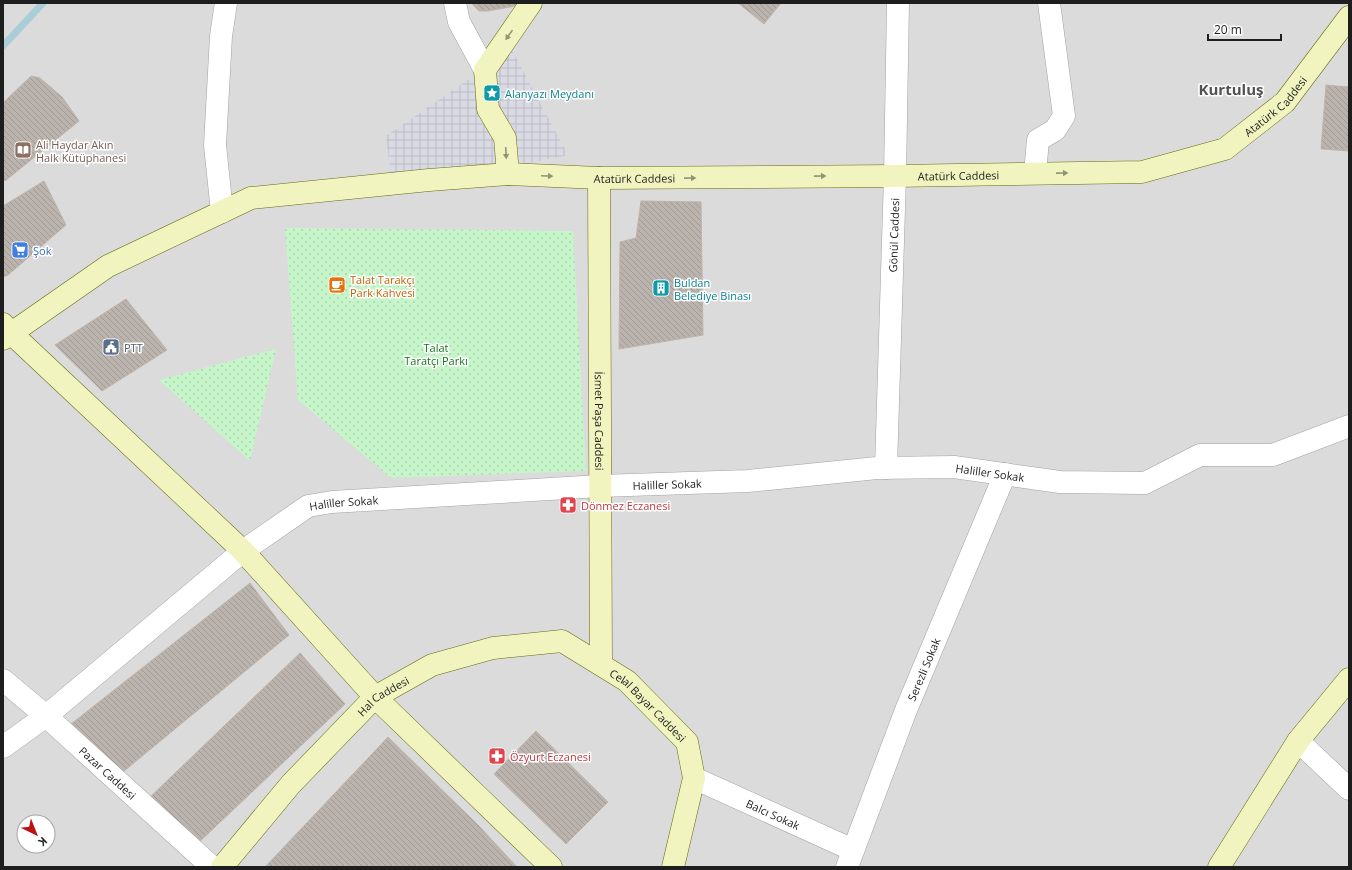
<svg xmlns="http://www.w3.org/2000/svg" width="1352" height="870" viewBox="0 0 1352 870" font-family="'Open Sans',sans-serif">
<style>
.residential{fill:#dcdbdb;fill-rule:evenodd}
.park{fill:url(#park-dots)}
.plaza{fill:url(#plaza-grid)}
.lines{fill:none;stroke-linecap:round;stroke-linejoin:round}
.stream{stroke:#aaced8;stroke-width:7}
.building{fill:url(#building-back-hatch);stroke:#bfb3a9}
.street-casing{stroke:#a2a2a2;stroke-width:23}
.secondary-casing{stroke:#626d0e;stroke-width:23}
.street{stroke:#fff;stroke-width:22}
.secondary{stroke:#f1f4be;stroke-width:22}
.oneway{fill:#929476}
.labels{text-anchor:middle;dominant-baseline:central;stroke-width:3;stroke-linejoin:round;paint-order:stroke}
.culture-label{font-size:11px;fill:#0d838f;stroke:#fff;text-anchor:start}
.street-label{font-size:11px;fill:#1e1e1e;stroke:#fff}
.education-label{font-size:11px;fill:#785e54;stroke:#fff;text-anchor:start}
.shop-label{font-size:11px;fill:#366cbe;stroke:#fff;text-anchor:start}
.food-label{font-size:11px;fill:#c56008;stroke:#fff;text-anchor:start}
.service-label{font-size:11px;fill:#4e5e75;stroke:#fff;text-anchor:start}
.park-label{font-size:11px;fill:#15741d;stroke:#fff}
.health-label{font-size:11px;fill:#be3a42;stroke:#fff;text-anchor:start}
.district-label{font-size:15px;font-weight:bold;fill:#515151;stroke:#fff}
</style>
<defs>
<pattern id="park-dots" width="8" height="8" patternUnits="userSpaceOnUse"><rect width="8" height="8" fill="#c6f5ca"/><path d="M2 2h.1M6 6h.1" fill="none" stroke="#aad2ad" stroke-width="1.8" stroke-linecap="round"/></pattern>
<pattern id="plaza-grid" width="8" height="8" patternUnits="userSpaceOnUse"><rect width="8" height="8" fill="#dadae4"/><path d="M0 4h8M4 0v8" fill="none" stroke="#bbbbc3"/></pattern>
<pattern id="building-back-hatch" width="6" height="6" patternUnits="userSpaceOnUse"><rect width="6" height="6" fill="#bbb4ae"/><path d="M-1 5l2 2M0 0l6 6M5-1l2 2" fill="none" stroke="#a09a95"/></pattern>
</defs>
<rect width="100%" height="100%" fill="#eeebe5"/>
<path class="residential" d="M 3,3 L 1349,3 L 1349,867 L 3,867 ZM 24,822 L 48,822 L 48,846 L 24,846 Z"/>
<g class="park">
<polygon points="285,228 573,231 586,471 391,478 298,400"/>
<polygon points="276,349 250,461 159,380"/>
</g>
<polygon class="plaza" points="512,50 568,155 393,192 386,136"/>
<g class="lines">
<polyline class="stream" points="3,46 43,3"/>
</g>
<g class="building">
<polygon points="471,3 519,3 515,6 488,11 479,11"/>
<polygon points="738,3 781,3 764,24"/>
<polygon points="31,76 40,78 62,97 79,121 5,181 3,179 3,103"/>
<polygon points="1326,85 1349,87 1349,151 1321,149"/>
<polygon points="44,181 66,225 8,275 3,277 3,206"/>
<polygon points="641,201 701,202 703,335 619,349 620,242 636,238"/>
<polygon points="126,299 167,350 102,391 55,345"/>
<polygon points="250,583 289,635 118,776 66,728"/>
<polygon points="300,653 345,704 196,845 146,801"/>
<polygon points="536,731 608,802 566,844 494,774"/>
<polygon points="388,737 479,826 517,867 265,867"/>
</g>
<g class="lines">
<g class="street-casing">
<g id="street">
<polyline points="455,3 459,22 485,70"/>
<polyline points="1035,173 1038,140 1055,130 1064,116 1049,3"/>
<polyline points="222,212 215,145 221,36 226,3"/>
<path id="s1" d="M 886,468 L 895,176 L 898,3"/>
<path id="s2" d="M 3,680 L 46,716 L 212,867"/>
<polyline points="1298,741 1349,789"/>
<path id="s3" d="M 3,747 L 46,716 L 243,551 L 308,506 L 332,502 L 600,486 L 748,481 L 877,468 L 954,467 L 1060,482 L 1145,483 L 1200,455 L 1273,455 L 1349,426"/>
<path id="s4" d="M 694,778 L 853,850"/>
<path id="s5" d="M 847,867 L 906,710 L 1005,474"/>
</g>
</g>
<g class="secondary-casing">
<g id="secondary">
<polyline points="508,174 505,138 488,109 485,70 531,3"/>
<path id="s6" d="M 599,178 L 601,664"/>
<polyline points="3,324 11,333 243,551 375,697 551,867"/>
<path id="s7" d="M 3,339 L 108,266 L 251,198 L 429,180 L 508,174 L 599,178 L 895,176 L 1142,172 L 1225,149 L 1285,102 L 1349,17"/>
<path id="s8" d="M 222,867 L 291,784 L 375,697 L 432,665 L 493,648 L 562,641 L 627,681 L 687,742 L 694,778 L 673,867"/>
<polyline points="1219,867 1298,741 1349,679"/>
</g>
</g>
<use href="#street" class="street"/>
<use href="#secondary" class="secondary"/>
</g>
<defs><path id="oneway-solid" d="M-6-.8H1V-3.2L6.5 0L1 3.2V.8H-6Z"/></defs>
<g class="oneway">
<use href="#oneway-solid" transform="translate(509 35) rotate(125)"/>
<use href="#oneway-solid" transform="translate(506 153) rotate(87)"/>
<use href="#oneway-solid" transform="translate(1062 173) rotate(-1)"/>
<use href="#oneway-solid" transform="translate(547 176) rotate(3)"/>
<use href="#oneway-solid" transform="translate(820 176) rotate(-1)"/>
<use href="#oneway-solid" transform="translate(690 178) rotate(-1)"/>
</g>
<defs>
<g id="sight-square" transform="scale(0.9)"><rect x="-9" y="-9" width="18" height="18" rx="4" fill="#0f9aa8" stroke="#fff"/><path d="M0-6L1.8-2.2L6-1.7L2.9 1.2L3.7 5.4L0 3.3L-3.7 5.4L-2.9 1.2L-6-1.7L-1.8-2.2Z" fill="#fff"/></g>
<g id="library-square" transform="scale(0.9)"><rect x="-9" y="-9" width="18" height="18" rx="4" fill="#8d6e63" stroke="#fff"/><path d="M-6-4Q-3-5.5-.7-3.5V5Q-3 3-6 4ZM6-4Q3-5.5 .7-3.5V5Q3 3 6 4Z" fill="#fff"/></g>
<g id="supermarket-square" transform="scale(0.9)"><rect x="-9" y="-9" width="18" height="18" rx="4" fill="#3f7fe0" stroke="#fff"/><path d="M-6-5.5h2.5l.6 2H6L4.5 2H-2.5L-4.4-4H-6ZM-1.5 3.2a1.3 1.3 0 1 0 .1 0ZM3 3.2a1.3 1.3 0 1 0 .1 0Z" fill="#fff"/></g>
<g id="cafe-square" transform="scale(0.9)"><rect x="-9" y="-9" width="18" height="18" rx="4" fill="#e8710a" stroke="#fff"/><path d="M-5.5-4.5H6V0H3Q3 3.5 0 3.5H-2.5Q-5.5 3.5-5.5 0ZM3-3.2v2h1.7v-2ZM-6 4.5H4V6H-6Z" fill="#fff"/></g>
<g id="building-square" transform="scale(0.9)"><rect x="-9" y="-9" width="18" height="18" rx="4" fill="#0f9aa8" stroke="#fff"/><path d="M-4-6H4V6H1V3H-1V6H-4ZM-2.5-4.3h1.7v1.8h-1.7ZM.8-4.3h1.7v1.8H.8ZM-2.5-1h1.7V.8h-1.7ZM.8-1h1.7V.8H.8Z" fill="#fff"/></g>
<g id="civic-square" transform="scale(0.9)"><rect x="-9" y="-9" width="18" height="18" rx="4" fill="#5c6f8a" stroke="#fff"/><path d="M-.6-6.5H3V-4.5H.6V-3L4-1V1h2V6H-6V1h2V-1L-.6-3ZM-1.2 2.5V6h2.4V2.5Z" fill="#fff"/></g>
<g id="pharmacy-square" transform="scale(0.9)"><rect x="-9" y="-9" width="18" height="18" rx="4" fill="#e0444e" stroke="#fff"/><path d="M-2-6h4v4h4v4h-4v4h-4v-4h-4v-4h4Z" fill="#fff"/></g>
</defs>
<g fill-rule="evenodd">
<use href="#sight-square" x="492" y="93"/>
<use href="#library-square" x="23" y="150"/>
<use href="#supermarket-square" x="20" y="250"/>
<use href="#cafe-square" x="337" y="285"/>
<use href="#building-square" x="661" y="288"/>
<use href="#civic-square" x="111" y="347"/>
<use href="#pharmacy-square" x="568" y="505"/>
<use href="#pharmacy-square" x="497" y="756"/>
</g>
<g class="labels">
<g class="culture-label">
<text x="505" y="93">Alanyazı Meydanı</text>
<text x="674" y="282">Buldan<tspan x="674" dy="13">Belediye Binası</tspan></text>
</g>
<g class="street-label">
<text stroke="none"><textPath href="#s7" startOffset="1331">Atatürk Caddesi</textPath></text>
<text stroke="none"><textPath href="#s7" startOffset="995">Atatürk Caddesi</textPath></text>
<text stroke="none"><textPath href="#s7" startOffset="671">Atatürk Caddesi</textPath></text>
<text stroke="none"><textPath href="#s1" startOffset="233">Gönül Caddesi</textPath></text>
<text stroke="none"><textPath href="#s6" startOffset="243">İsmet Paşa Caddesi</textPath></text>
<text stroke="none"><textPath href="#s3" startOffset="1073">Haliller Sokak</textPath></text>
<text stroke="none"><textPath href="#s3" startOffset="749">Haliller Sokak</textPath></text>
<text stroke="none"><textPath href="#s3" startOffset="425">Haliller Sokak</textPath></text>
<text stroke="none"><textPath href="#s5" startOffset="212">Serezli Sokak</textPath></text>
<text stroke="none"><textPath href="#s8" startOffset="236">Hal Caddesi</textPath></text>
<text stroke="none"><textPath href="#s8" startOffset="535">Celal Bayar Caddesi</textPath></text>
<text stroke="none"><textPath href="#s2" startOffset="140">Pazar Caddesi</textPath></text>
<text stroke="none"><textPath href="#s4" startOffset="87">Balcı Sokak</textPath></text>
</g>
<g class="education-label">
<text x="36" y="144">Ali Haydar Akın<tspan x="36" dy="13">Halk Kütüphanesi</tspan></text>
</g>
<g class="shop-label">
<text x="33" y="250">Şok</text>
</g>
<g class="food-label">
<text x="350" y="279">Talat Tarakçı<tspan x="350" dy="13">Park Kahvesi</tspan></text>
</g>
<g class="service-label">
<text x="124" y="347">PTT</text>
</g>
<g class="park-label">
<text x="436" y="347">Talat<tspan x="436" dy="13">Taratçı Parkı</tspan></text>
</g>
<g class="health-label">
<text x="581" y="505">Dönmez Eczanesi</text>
<text x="510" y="756">Özyurt Eczanesi</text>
</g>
<g class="district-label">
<text x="1231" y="89">Kurtuluş</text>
</g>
</g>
<rect width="1352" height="870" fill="none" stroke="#1e1e1e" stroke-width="8"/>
<g transform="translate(36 834) rotate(137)"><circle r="19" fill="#ffffff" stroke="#a5a5a5"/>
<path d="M0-3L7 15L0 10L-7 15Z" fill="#bc1211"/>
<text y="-6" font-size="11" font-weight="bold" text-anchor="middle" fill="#1e1e1e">K</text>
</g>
<path d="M1208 34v6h73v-6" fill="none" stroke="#1e1e1e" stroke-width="2"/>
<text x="1214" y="34" font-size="12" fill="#1e1e1e" stroke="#ffffff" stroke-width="3" paint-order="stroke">20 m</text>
</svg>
